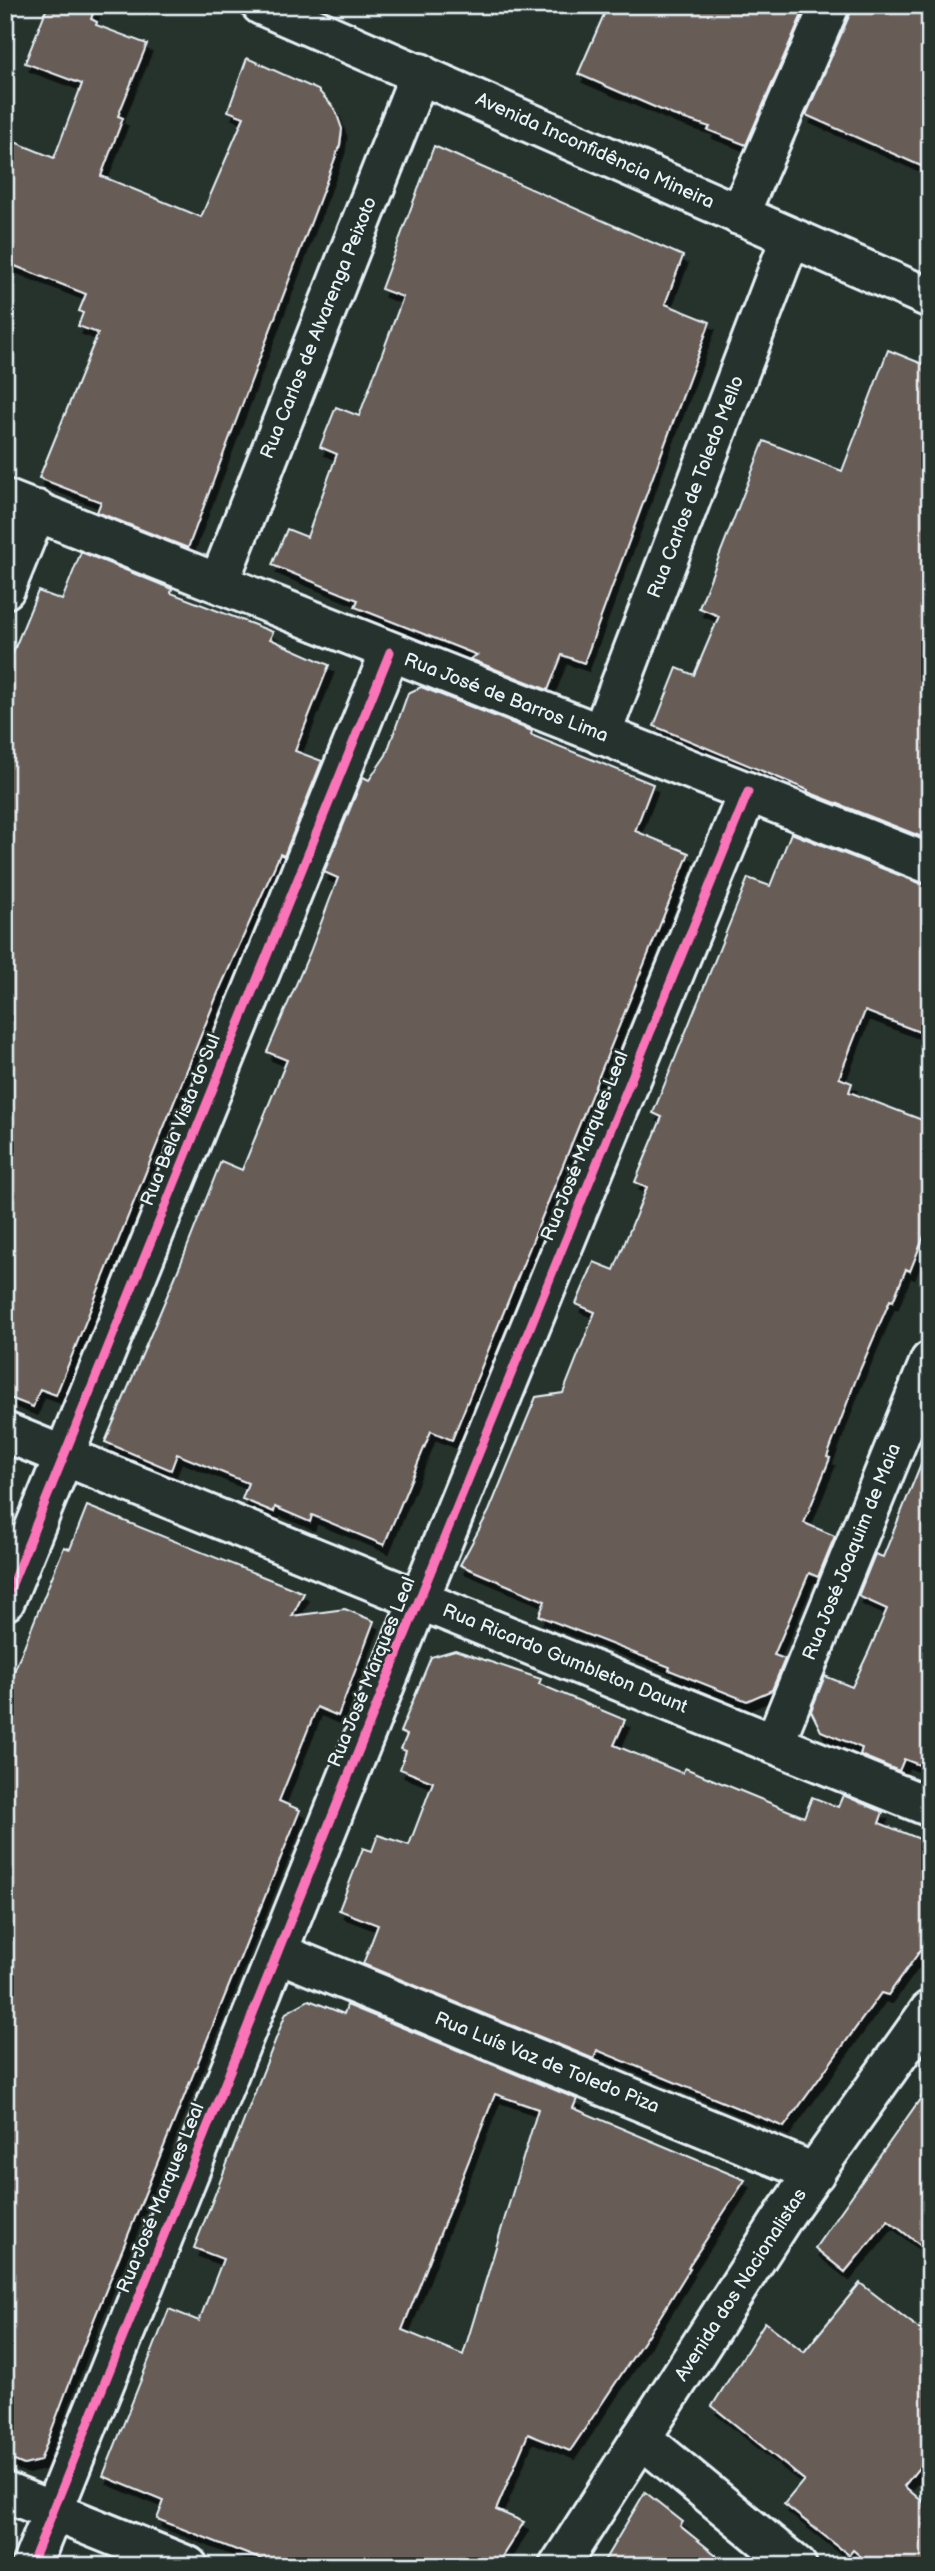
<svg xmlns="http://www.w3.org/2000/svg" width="935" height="2571" viewBox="0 0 935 2571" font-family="'Balsamiq Sans',sans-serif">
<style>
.building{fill:#685c56;stroke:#e8f1f8;stroke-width:2;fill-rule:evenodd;filter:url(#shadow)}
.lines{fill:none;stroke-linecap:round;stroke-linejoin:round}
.minor-casing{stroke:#e8f1f8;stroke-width:44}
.major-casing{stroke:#e8f1f8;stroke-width:44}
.minor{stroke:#26332d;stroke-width:38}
.major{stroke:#26332d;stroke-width:38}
.cycleway-casing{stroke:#26332d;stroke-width:13}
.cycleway{stroke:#fb73b8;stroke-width:9}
.labels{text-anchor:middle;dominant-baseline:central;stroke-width:5;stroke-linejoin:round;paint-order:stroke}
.street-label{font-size:19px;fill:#e8f1f8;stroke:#26332d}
</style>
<defs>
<filter id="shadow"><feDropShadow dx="4.5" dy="8" stdDeviation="0" flood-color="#0009"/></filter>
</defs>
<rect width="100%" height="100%" fill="#26332d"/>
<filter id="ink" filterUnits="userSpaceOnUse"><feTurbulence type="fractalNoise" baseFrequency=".0143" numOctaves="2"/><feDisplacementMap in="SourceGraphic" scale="14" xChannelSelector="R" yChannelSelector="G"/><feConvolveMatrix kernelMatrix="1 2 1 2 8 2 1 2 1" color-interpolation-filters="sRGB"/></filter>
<g filter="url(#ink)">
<g class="building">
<polygon points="48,5 96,5 91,19 97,22 96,25 147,44 118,116 123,118 101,176 201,217 244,117 228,111 247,58 318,90 335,109 342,129 340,145 188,548 97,512 101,502 39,478 98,333 78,326 83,313 79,311 86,294 5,262 5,138 54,158 82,84 25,63"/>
<polygon points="608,5 806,5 746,145 708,130 710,127 673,115 578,74"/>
<polygon points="851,5 930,5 930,170 806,115 850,14"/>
<polygon points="434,146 683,256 665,304 710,322 584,663 562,655 548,690 470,659 477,655 355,607 358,600 272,565 287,529 307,537 337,454 320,447 336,407 359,416 403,297 381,289"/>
<polygon points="888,350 930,367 930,840 808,792 808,790 654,726 677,668 694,675 719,616 699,608 764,441 842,471"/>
<polygon points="81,552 172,589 171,593 273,632 270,639 329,665 295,751 322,761 284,856 280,854 218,993 56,1395 40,1389 33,1407 5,1396 5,672 38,591 62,600"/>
<polygon points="421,687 532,731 531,735 653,784 635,831 689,853 452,1440 431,1431 384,1545 312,1515 310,1522 275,1507 274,1512 242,1499 248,1483 177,1454 171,1470 105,1442 181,1263 221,1161 242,1170 287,1060 267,1052 310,952 338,878 324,872 363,777 369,780 386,755 408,693"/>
<polygon points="791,833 922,884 930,885 930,1036 865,1011 839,1078 852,1083 849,1092 930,1123 930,1221 910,1271 906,1269 893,1301 890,1300 856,1379 827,1457 830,1458 804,1523 835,1536 818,1577 809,1573 774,1655 785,1659 772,1690 747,1701 669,1670 670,1667 539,1616 545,1601 460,1565 489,1511 536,1397 563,1393 595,1312 576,1304 594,1262 614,1270 647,1187 635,1182 662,1117 653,1113 748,878 770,886"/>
<polygon points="929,1444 930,1769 904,1759 899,1771 860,1755 862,1748 821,1731 811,1711 825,1676 852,1687 869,1651 887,1609 858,1596 875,1554 883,1557"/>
<polygon points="87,1506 304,1593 292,1616 345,1609 374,1621 338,1716 317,1707 279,1801 300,1810 84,2344 40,2461 24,2465 5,2457 5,1694 64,1547 70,1549"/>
<polygon points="455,1650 541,1679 539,1684 625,1720 614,1745 682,1773 685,1768 804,1817 812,1797 838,1807 843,1795 883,1812 879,1823 930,1843 930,1937 888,1995 881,1993 784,2127 597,2050 594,2059 363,1964 378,1925 339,1910 363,1848 372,1851 378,1835 409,1845 433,1782 400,1769 406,1751 401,1749 407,1735 400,1732 431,1657"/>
<path d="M 309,2000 L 344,2014 L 347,2005 L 577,2099 L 573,2108 L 745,2180 L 688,2267 L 690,2268 L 661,2315 L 570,2451 L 528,2434 L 496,2510 L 524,2522 L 496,2566 L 278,2566 L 157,2519 L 164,2501 L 103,2476 L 169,2309 L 199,2321 L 223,2259 L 194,2248 L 286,2013 ZM 495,2094 L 538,2109 L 463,2355 L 402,2330 Z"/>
<polygon points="930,2085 930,2253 888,2220 845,2272 815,2248"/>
<polygon points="860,2283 930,2337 930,2454 904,2486 930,2508 930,2566 872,2566 853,2550 849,2555 784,2504 804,2480 712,2406 765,2322 804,2352"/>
<polygon points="645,2492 683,2522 680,2526 730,2566 601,2566"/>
</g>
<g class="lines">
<g class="minor-casing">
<g id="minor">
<polyline points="261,5 930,298"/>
<polyline points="739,215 830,5"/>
<polyline points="5,499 930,864"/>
<polyline points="219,582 420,73"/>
<polyline points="5,589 37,510"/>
<polyline points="601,735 790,239"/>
<polyline points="5,1432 930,1807"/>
<polyline points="5,1601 390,652"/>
<polyline points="774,1744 930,1361"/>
<polyline points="279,1953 815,2173"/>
<polyline points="641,2438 797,2566"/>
<polyline points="5,2492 188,2566"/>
<polyline points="31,2566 419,1600 748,792"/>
</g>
</g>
<g class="major-casing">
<polyline id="major" points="559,2566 787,2211 930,2010"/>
</g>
<use href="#minor" class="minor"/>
<use href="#major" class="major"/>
<g class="cycleway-casing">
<g id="cycleway">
<polyline points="5,1601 390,652"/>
<polyline points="31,2566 419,1600 748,792"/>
</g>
</g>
<use href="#cycleway" class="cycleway"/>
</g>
</g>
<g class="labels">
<g class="street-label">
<text transform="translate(595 151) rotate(24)">Avenida Inconfidência Mineira</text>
<text transform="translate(319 328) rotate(-68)">Rua Carlos de Alvarenga Peixoto</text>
<text transform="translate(696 487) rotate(-69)">Rua Carlos de Toledo Mello</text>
<text transform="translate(506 698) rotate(21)">Rua José de Barros Lima</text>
<text transform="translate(181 1120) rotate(-68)">Rua Bela Vista do Sul</text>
<text transform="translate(585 1146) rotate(-68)">Rua José Marques Leal</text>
<text transform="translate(852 1552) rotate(-68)">Rua José Joaquim de Maia</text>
<text transform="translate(565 1659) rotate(22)">Rua Ricardo Gumbleton Daunt</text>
<text transform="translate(372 1672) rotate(-68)">Rua José Marques Leal</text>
<text transform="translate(547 2063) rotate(22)">Rua Luís Vaz de Toledo Piza</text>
<text transform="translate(161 2198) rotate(-68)">Rua José Marques Leal</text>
<text transform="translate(741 2285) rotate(-57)">Avenida dos Nacionalistas</text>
</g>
</g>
<rect width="935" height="2571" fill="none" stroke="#26332d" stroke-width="28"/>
<rect x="14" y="14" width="907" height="2543" fill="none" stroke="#e8f1f8" stroke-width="2.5" filter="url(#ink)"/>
</svg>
